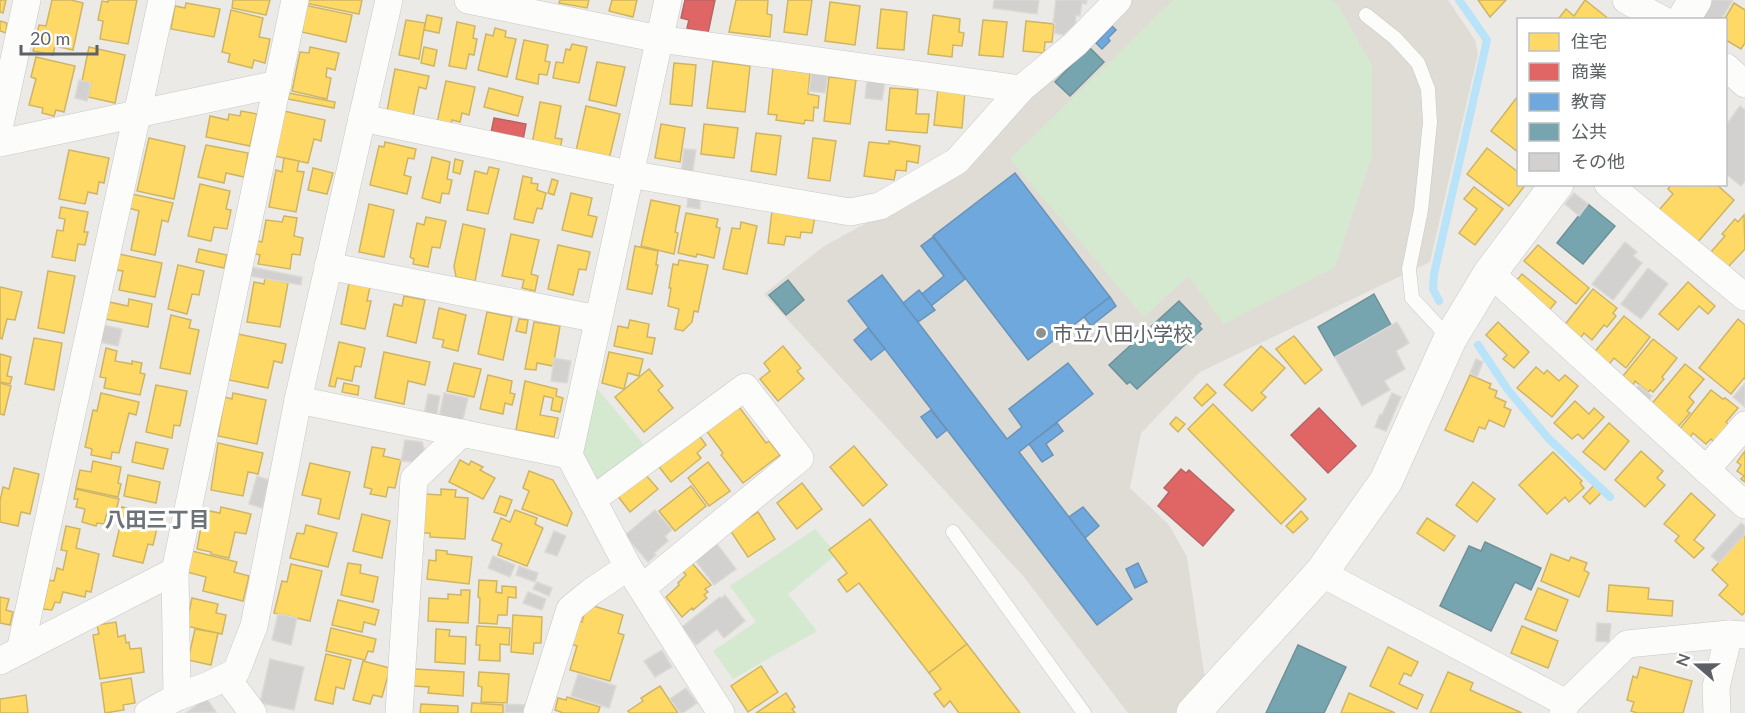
<svg xmlns="http://www.w3.org/2000/svg" width="1745" height="713" viewBox="0 0 1745 713" font-family="Lato,'Noto Sans JP',sans-serif">
<style>
.education{fill:#dfdcd6}
.green{fill:#d5e9d0}
.homes{fill:#ffd966;stroke:#ceb566;stroke-width:1.5}
.shops{fill:#e06666;stroke:#b86466;stroke-width:1.5}
.schools{fill:#6fa8dc;stroke:#6993b8;stroke-width:1.5}
.public{fill:#76a5af;stroke:#6e9199;stroke-width:1.5}
.lines{fill:none;stroke-linecap:round;stroke-linejoin:round}
.stream{stroke:#b9e3f8;stroke-width:8}
.building{fill:#d3d1cf;stroke:#dcd9d5;stroke-width:1.5}
.lane-casing{stroke:#c7c7c7;stroke-width:15}
.street-casing{stroke:#c7c7c7;stroke-width:28}
.secondary-casing{stroke:#c8c8c8;stroke-width:34}
.lane{stroke:#fcfcfb;stroke-width:14}
.street{stroke:#fcfcfb;stroke-width:27}
.secondary{stroke:#fcfcfb;stroke-width:33}
.poi-dot{fill:#8e9192;stroke:#fff;stroke-width:2}
.labels{text-anchor:middle;dominant-baseline:central;stroke-width:6;stroke-linejoin:round;paint-order:stroke}
.poi-label{font-size:20px;fill:#5b6165;stroke:#fff;text-anchor:start}
.neighbourhood-label{font-size:21px;font-weight:bold;fill:#6c7377;stroke:#fff}
</style>
<rect width="100%" height="100%" fill="#eceae6"/>
<polygon class="education" points="1131,0 1448,0 1475,40 1478,54 1430,262 1200,372 1141,433 1130,488 1169,525 1187,557 1205,679 1177,713 1128,713 1024,577 764,294 824,246 872,220 968,161"/>
<g class="green">
<polygon points="1173,0 1331,0 1338,5 1372,65 1372,156 1335,267 1224,324 1188,276 1144,317 1010,159"/>
<polygon points="595,386 645,446 603,482 593,480 579,459"/>
<polygon points="815,529 837,554 788,594 817,631 733,679 713,651 756,622 730,586"/>
</g>
<g class="homes">
<polygon points="0,0 6,0 3,13 0,12"/>
<polygon points="52,0 71,0 83,3 73,50 55,46 53,55 33,51 39,25 46,26"/>
<polygon points="108,0 137,0 128,44 100,39 103,21 98,20 102,1 108,2"/>
<polygon points="233,0 270,0 266,15 232,8"/>
<polygon points="306,0 362,0 359,14 305,3"/>
<polygon points="560,0 589,0 587,8 559,3"/>
<polygon points="612,0 637,0 633,17 609,11"/>
<polygon points="736,0 768,0 767,14 772,15 770,37 729,32"/>
<polygon points="788,0 812,0 807,35 784,32"/>
<polygon points="1478,0 1506,0 1490,17"/>
<polygon points="1585,0 1610,20 1561,20 1559,18 1566,9 1574,16"/>
<polygon points="830,2 860,6 855,45 825,41"/>
<polygon points="186,3 220,9 214,37 171,29 175,6 185,8"/>
<polygon points="1734,3 1745,10 1745,43 1741,49 1726,40 1726,20 1724,20"/>
<polygon points="304,5 352,15 346,42 302,32 303,27 300,26"/>
<polygon points="881,9 907,12 904,50 877,48"/>
<polygon points="231,10 263,18 259,37 270,39 265,63 254,60 252,68 228,62 230,54 222,52"/>
<polygon points="427,15 442,18 439,33 424,30"/>
<polygon points="933,15 960,19 959,32 964,33 962,46 953,45 952,57 928,54"/>
<polygon points="406,20 425,23 419,59 399,55"/>
<polygon points="983,20 1007,22 1003,57 979,55"/>
<polygon points="0,21 7,23 6,33 0,31"/>
<polygon points="1026,21 1054,24 1052,42 1045,42 1044,53 1023,51"/>
<polygon points="457,22 475,26 473,38 477,39 474,55 469,54 466,69 449,66"/>
<polygon points="495,28 506,31 505,37 516,39 507,77 478,70 486,34 493,36"/>
<polygon points="524,40 548,45 545,61 550,62 547,75 539,74 538,84 516,79"/>
<polygon points="572,44 587,47 579,83 553,78 556,62 563,63 566,49 570,50"/>
<polygon points="89,47 125,55 115,103 88,97 91,83 82,81"/>
<polygon points="310,47 339,53 335,70 327,68 326,77 331,78 327,99 292,91 300,52 309,53"/>
<polygon points="424,47 437,50 434,66 421,63"/>
<polygon points="36,57 75,66 64,112 56,110 54,116 42,113 43,108 29,105 36,79 31,77"/>
<polygon points="713,61 750,66 745,112 707,108"/>
<polygon points="597,62 625,67 616,106 589,100"/>
<polygon points="674,63 696,65 692,106 670,104"/>
<polygon points="773,68 810,73 808,94 819,96 818,108 814,107 813,121 805,120 804,124 776,120 777,115 768,114"/>
<polygon points="395,69 429,76 426,89 419,87 413,116 387,111"/>
<polygon points="829,77 856,80 850,124 824,121"/>
<polygon points="446,81 475,87 469,115 462,113 460,122 452,120 451,125 437,123"/>
<polygon points="489,88 523,97 518,116 484,107"/>
<polygon points="890,88 918,90 916,114 929,114 927,133 886,130"/>
<polygon points="938,88 965,91 962,128 934,125"/>
<polygon points="289,93 335,102 334,108 288,99"/>
<polygon points="1518,96 1518,152 1491,131"/>
<polygon points="540,102 561,106 555,138 562,139 559,154 531,149"/>
<polygon points="586,106 620,114 609,159 576,151"/>
<polygon points="241,111 257,114 250,146 206,137 210,116 228,120 229,114 240,116"/>
<polygon points="284,111 325,120 321,141 314,139 308,163 274,156"/>
<polygon points="661,124 685,128 680,162 655,158"/>
<polygon points="704,124 738,128 734,158 701,154"/>
<polygon points="756,133 781,136 776,175 751,171"/>
<polygon points="149,138 185,146 174,199 137,191"/>
<polygon points="813,138 836,141 830,181 808,178"/>
<polygon points="889,141 920,146 918,163 907,161 906,171 896,170 894,180 864,176 869,142 889,144"/>
<polygon points="385,142 416,149 414,159 408,158 404,175 411,177 407,194 370,185 379,146 384,147"/>
<polygon points="206,145 248,153 244,177 226,173 224,183 198,177"/>
<polygon points="1487,148 1518,172 1518,184 1526,184 1509,206 1467,174"/>
<polygon points="69,150 109,158 104,183 99,182 97,194 88,192 85,204 59,199"/>
<polygon points="432,157 450,162 447,179 452,180 449,194 442,193 440,203 422,198"/>
<polygon points="284,158 299,161 297,171 304,172 296,212 269,207 276,170 282,172"/>
<polygon points="455,159 463,161 460,174 453,172"/>
<polygon points="489,167 499,169 488,214 467,210 475,171 487,174"/>
<polygon points="313,168 333,173 327,194 308,190"/>
<polygon points="523,176 532,178 531,183 538,184 537,190 546,193 542,209 537,208 533,223 514,219"/>
<polygon points="552,179 558,181 554,195 548,193"/>
<polygon points="200,184 230,191 226,209 231,210 227,229 214,227 211,241 188,236"/>
<polygon points="1672,184 1716,184 1734,200 1697,243 1659,210 1673,194 1668,189"/>
<polygon points="1474,187 1503,209 1475,245 1459,233 1477,209 1464,199"/>
<polygon points="571,193 592,198 588,215 597,217 592,237 562,230"/>
<polygon points="132,194 173,203 168,222 162,220 155,255 131,250 139,211 129,208"/>
<polygon points="651,200 680,206 675,232 678,233 674,254 641,246"/>
<polygon points="369,204 394,210 384,257 359,252"/>
<polygon points="61,207 88,212 84,232 88,232 85,245 78,244 75,261 52,257 57,230 63,231 65,219 59,218"/>
<polygon points="772,211 815,217 812,233 801,232 800,238 786,236 784,245 768,243"/>
<polygon points="686,213 718,219 716,227 720,228 714,258 697,254 696,257 678,253"/>
<polygon points="1744,215 1745,249 1728,267 1711,252 1725,236 1722,234 1735,219 1738,222"/>
<polygon points="284,216 297,218 294,236 303,238 300,255 292,254 290,269 258,264 260,255 252,253 255,240 262,242 266,220 282,222"/>
<polygon points="426,217 446,221 440,248 432,247 428,267 413,264 414,259 410,257 417,223 424,225"/>
<polygon points="741,222 757,226 747,274 723,269 732,228 740,229"/>
<polygon points="463,224 485,229 475,281 456,277 454,266"/>
<polygon points="511,234 539,240 531,274 538,276 535,291 522,288 524,280 502,276"/>
<polygon points="558,245 590,252 586,270 579,269 573,295 548,289"/>
<polygon points="1538,245 1589,288 1576,304 1524,261"/>
<polygon points="635,246 658,251 656,265 658,265 652,294 627,289"/>
<polygon points="199,249 227,255 224,268 196,262"/>
<polygon points="119,254 162,263 155,297 119,290 123,271 116,270"/>
<polygon points="679,260 708,265 698,312 694,311 692,322 683,331 675,329 679,309 668,306 671,288 669,288 673,264 678,265"/>
<polygon points="178,265 204,271 199,295 192,294 187,314 168,309"/>
<polygon points="48,271 75,276 64,333 38,328"/>
<polygon points="1522,274 1556,302 1546,314 1512,286"/>
<polygon points="265,278 288,283 280,327 247,322 254,282 264,284"/>
<polygon points="350,278 371,282 367,301 371,301 365,329 341,324"/>
<polygon points="1688,282 1715,306 1708,314 1699,306 1678,330 1659,314"/>
<polygon points="0,287 22,292 15,320 7,319 2,339 0,338"/>
<polygon points="1593,289 1617,308 1613,313 1616,316 1607,327 1604,325 1592,340 1584,333 1579,340 1563,327"/>
<polygon points="404,296 425,300 416,343 387,336 394,304 402,306"/>
<polygon points="129,299 152,304 148,327 105,319 109,302 128,306"/>
<polygon points="439,308 466,315 458,351 442,347 444,340 433,338"/>
<polygon points="487,312 512,317 503,360 478,354"/>
<polygon points="171,315 191,320 189,328 199,330 190,374 160,368"/>
<polygon points="1624,316 1650,337 1626,368 1614,358 1607,367 1592,355"/>
<polygon points="519,319 528,320 526,333 516,331"/>
<polygon points="1738,319 1745,325 1745,379 1744,378 1731,394 1699,368"/>
<polygon points="630,320 649,324 647,337 655,338 652,354 614,346 618,326 628,328"/>
<polygon points="534,322 560,326 553,366 537,363 536,370 525,369"/>
<polygon points="1498,322 1529,352 1514,368 1503,359 1507,355 1486,335"/>
<polygon points="238,334 286,344 282,363 274,361 268,388 229,380"/>
<polygon points="1294,336 1322,370 1305,384 1276,349"/>
<polygon points="34,338 62,343 54,390 25,384"/>
<polygon points="1653,339 1677,358 1662,377 1664,379 1653,392 1650,390 1648,392 1635,381 1633,385 1623,376"/>
<polygon points="339,342 365,348 361,367 355,366 352,381 337,378 335,387 329,386"/>
<polygon points="783,346 801,368 797,371 804,379 778,401 760,379 770,371 764,363"/>
<polygon points="1261,346 1285,368 1261,393 1266,397 1252,411 1224,385"/>
<polygon points="106,348 117,351 115,361 132,364 132,361 142,363 140,373 145,374 140,395 104,388 106,378 100,377"/>
<polygon points="384,352 430,362 425,385 408,381 404,404 375,398"/>
<polygon points="609,352 643,359 639,376 628,373 624,389 602,383"/>
<polygon points="0,354 11,357 7,376 12,377 10,384 0,382"/>
<polygon points="454,363 481,369 474,397 447,391"/>
<polygon points="1685,364 1704,379 1689,397 1694,402 1687,411 1690,413 1677,428 1650,406"/>
<polygon points="1536,367 1544,374 1547,370 1559,381 1565,375 1578,386 1552,417 1517,388"/>
<polygon points="649,369 663,386 658,390 673,408 644,432 615,397"/>
<polygon points="488,375 512,381 510,393 515,394 512,405 505,403 503,414 480,409"/>
<polygon points="1470,375 1491,384 1489,388 1497,391 1495,397 1506,402 1504,407 1511,410 1504,427 1489,420 1485,429 1479,427 1473,442 1445,430"/>
<polygon points="525,381 557,389 556,396 563,398 560,412 551,410 553,398 544,396 540,415 558,418 554,437 516,430"/>
<polygon points="0,383 11,386 4,415 0,414"/>
<polygon points="344,383 359,386 358,395 342,392"/>
<polygon points="1207,384 1216,393 1202,406 1194,398"/>
<polygon points="156,385 187,391 180,426 174,425 172,438 146,432"/>
<polygon points="1711,390 1723,399 1725,398 1738,408 1726,422 1730,426 1715,443 1711,439 1706,444 1693,433 1685,444 1674,436"/>
<polygon points="101,393 139,402 136,415 129,413 119,453 112,452 111,459 91,455 92,449 85,447 93,410 97,411"/>
<polygon points="233,393 266,400 257,444 218,436 225,397 232,399"/>
<polygon points="734,400 766,443 769,441 780,455 743,483 721,455 723,453 702,425"/>
<polygon points="1575,401 1589,414 1594,408 1604,417 1583,439 1578,434 1572,439 1554,423"/>
<polygon points="1213,404 1306,499 1281,524 1188,429"/>
<polygon points="1176,417 1185,424 1178,432 1170,424"/>
<polygon points="1609,423 1629,441 1605,470 1583,452"/>
<polygon points="696,431 706,445 697,453 701,458 671,482 656,463"/>
<polygon points="136,442 168,449 163,469 132,462"/>
<polygon points="218,443 263,453 258,474 248,472 243,496 211,490"/>
<polygon points="854,446 887,485 863,506 830,467"/>
<polygon points="372,447 385,449 383,456 401,460 395,488 388,487 386,497 370,494 372,489 364,487"/>
<polygon points="1641,451 1663,471 1657,478 1665,485 1645,507 1615,480"/>
<polygon points="1745,451 1745,482 1741,479 1744,476 1737,471 1741,465 1737,462"/>
<polygon points="1553,452 1582,481 1580,483 1584,488 1569,502 1565,497 1547,514 1519,485"/>
<polygon points="460,460 469,465 471,461 483,467 480,470 495,478 483,499 449,482"/>
<polygon points="93,461 121,467 118,483 121,484 118,497 76,488 80,470 91,472"/>
<polygon points="708,462 730,491 709,506 688,478"/>
<polygon points="310,463 350,472 339,519 318,514 321,499 302,495"/>
<polygon points="14,468 39,474 30,514 21,512 18,526 0,522 0,501 3,487 9,489"/>
<polygon points="529,471 553,480 572,513 567,526 522,509 529,491 523,488"/>
<polygon points="644,473 658,489 630,512 617,495"/>
<polygon points="128,475 160,482 156,503 124,496"/>
<polygon points="1473,482 1495,499 1477,522 1456,505"/>
<polygon points="802,483 822,509 797,529 777,503"/>
<polygon points="1594,485 1601,493 1590,504 1583,497"/>
<polygon points="691,486 706,506 675,531 659,511"/>
<polygon points="76,489 119,499 115,514 107,512 104,524 97,523 96,526 82,522 85,509 76,507 78,499 74,499"/>
<polygon points="441,489 456,490 455,497 468,498 465,539 430,537 430,533 423,533 425,494 441,495"/>
<polygon points="1691,493 1715,515 1694,540 1704,548 1694,558 1675,541 1679,536 1664,524"/>
<polygon points="500,496 512,500 506,516 494,512"/>
<polygon points="122,507 160,515 153,545 148,544 143,563 113,556 120,526 117,525"/>
<polygon points="221,507 251,514 246,534 235,532 229,558 211,554 211,552 197,549 204,510 220,513"/>
<polygon points="515,510 537,518 535,524 543,528 527,566 498,555 502,544 492,540 501,518 510,522"/>
<polygon points="1301,511 1308,519 1293,533 1286,526"/>
<polygon points="758,512 775,539 748,557 730,530"/>
<polygon points="362,514 390,521 382,558 353,551"/>
<polygon points="1427,518 1455,536 1444,551 1417,533"/>
<polygon points="870,519 967,644 929,673 859,583 847,592 838,580 847,573 829,550"/>
<polygon points="306,525 337,533 328,567 290,558 297,533 304,534"/>
<polygon points="66,526 80,529 76,548 99,554 91,592 86,591 85,597 63,592 60,603 55,602 52,610 43,609 49,580 54,581 57,568 63,570 67,551 61,550"/>
<polygon points="1745,534 1745,612 1742,615 1719,595 1728,585 1712,570"/>
<polygon points="188,550 237,562 234,572 249,576 243,601 203,591 206,577 183,571"/>
<polygon points="436,550 447,551 447,554 472,557 469,584 427,579 429,560 436,561"/>
<polygon points="1551,554 1569,561 1571,557 1587,563 1584,570 1589,573 1579,597 1541,581"/>
<polygon points="691,562 711,585 705,589 708,592 704,595 707,598 693,610 692,608 682,617 666,597 679,585 678,583 686,575 682,570"/>
<polygon points="348,563 361,565 360,573 378,577 373,602 341,595"/>
<polygon points="291,564 322,571 310,621 274,613 282,581 287,582"/>
<polygon points="479,580 497,581 496,592 502,593 502,586 516,587 516,598 508,597 507,615 498,615 497,624 479,623 480,598 478,597"/>
<polygon points="1609,585 1649,588 1648,599 1673,601 1672,616 1607,611"/>
<polygon points="1538,588 1568,600 1556,631 1525,619"/>
<polygon points="461,590 470,590 468,623 428,621 429,598 448,599 448,594 461,595"/>
<polygon points="0,597 9,599 6,610 13,612 10,625 0,623"/>
<polygon points="192,598 218,604 216,613 226,615 222,634 186,626"/>
<polygon points="338,600 379,610 375,625 364,622 362,632 332,625"/>
<polygon points="587,604 623,615 618,633 624,635 610,681 570,670 577,646 571,644 578,621 582,622"/>
<polygon points="513,615 542,617 541,643 534,643 533,654 511,652"/>
<polygon points="116,622 118,637 125,635 126,643 129,642 130,649 141,648 144,672 100,679 93,635 99,634 97,625"/>
<polygon points="477,626 510,628 509,645 500,644 500,661 479,660 480,645 476,645"/>
<polygon points="1522,626 1558,641 1548,668 1511,653"/>
<polygon points="331,628 376,639 373,652 368,651 365,660 326,651"/>
<polygon points="195,629 218,633 211,665 188,660"/>
<polygon points="436,629 450,630 449,636 466,637 465,664 435,662"/>
<polygon points="967,644 1020,713 959,713 950,701 944,707 934,694 941,689 929,673"/>
<polygon points="1388,647 1418,662 1411,676 1404,673 1399,684 1423,695 1417,709 1370,686"/>
<polygon points="326,654 351,660 344,689 336,687 333,704 315,700"/>
<polygon points="363,661 390,668 382,697 373,695 370,704 353,700"/>
<polygon points="761,666 778,692 748,712 731,686"/>
<polygon points="1640,667 1692,681 1683,713 1637,713 1631,711 1634,702 1627,700 1633,676 1637,678"/>
<polygon points="415,669 464,672 463,696 428,693 429,687 413,686"/>
<polygon points="479,672 509,674 507,703 481,702 482,687 478,686"/>
<polygon points="1448,672 1473,683 1470,690 1522,713 1430,713"/>
<polygon points="131,678 135,703 123,705 124,710 105,713 101,683"/>
<polygon points="660,686 678,713 630,713 628,711 643,701 641,698"/>
<polygon points="786,693 795,707 792,709 795,713 756,713"/>
<polygon points="1349,693 1395,713 1341,713"/>
<polygon points="26,695 28,713 0,713 0,699"/>
<polygon points="567,697 600,707 598,713 563,713 555,710 558,698 566,700"/>
<polygon points="472,703 503,705 503,713 471,713"/>
<polygon points="421,704 458,706 458,713 420,713"/>
</g>
<g class="shops">
<polygon points="685,0 715,0 708,33 687,28 689,20 681,18"/>
<polygon points="494,118 526,124 522,145 490,138"/>
<polygon points="1319,408 1356,446 1328,473 1291,435"/>
<polygon points="1181,469 1186,473 1189,470 1234,510 1203,546 1158,506 1169,492 1164,488"/>
</g>
<g class="schools">
<polygon points="1112,26 1116,30 1108,38 1110,41 1102,49 1096,43"/>
<polygon points="1015,173 1110,297 1028,360 933,236"/>
<polygon points="933,237 965,279 931,306 922,294 944,276 921,246"/>
<polygon points="882,275 1007,439 1022,427 1009,409 1068,363 1093,394 1019,452 1132,599 1097,625 848,301"/>
<polygon points="919,290 935,310 918,322 903,303"/>
<polygon points="1110,297 1116,306 1091,326 1084,317"/>
<polygon points="868,328 885,349 871,360 854,340"/>
<polygon points="931,410 947,430 937,438 921,417"/>
<polygon points="1057,423 1063,431 1046,444 1053,455 1042,462 1029,444"/>
<polygon points="1083,507 1099,526 1085,538 1069,517"/>
<polygon points="1138,563 1147,582 1135,588 1126,569"/>
</g>
<g class="public">
<polygon points="1089,47 1104,62 1070,96 1055,82"/>
<polygon points="1588,204 1615,226 1583,264 1557,243"/>
<polygon points="788,280 804,300 786,315 769,295"/>
<polygon points="1374,294 1391,325 1335,357 1318,327"/>
<polygon points="1179,301 1201,324 1199,326 1202,329 1137,389 1130,382 1127,384 1109,365"/>
<polygon points="1485,542 1541,568 1531,590 1515,582 1491,631 1440,606 1469,546 1481,551"/>
<polygon points="1298,645 1346,667 1324,713 1266,713"/>
</g>
<g class="lines">
<g class="stream">
<polyline points="1439,301 1433,289 1434,274 1487,40 1459,0"/>
<polyline points="1478,345 1508,390 1548,438 1610,497"/>
</g>
</g>
<g class="building">
<polygon points="994,0 1039,0 1037,14 993,8"/>
<polygon points="1056,0 1087,0 1086,4 1082,3 1080,16 1076,15 1075,25 1063,35 1054,33 1055,24 1053,23"/>
<polygon points="1712,0 1733,0 1721,20 1701,20"/>
<polygon points="812,71 828,74 825,93 809,91"/>
<polygon points="79,80 91,83 87,101 75,98"/>
<polygon points="867,80 885,82 882,100 865,98"/>
<polygon points="1740,106 1745,110 1745,181 1741,186 1726,174 1726,125"/>
<polygon points="684,149 696,150 692,176 681,174"/>
<polygon points="1574,193 1588,204 1579,216 1565,204"/>
<polygon points="688,196 700,197 700,209 687,207"/>
<polygon points="1625,242 1637,252 1633,256 1642,263 1613,300 1592,284"/>
<polygon points="246,266 302,277 301,285 244,275"/>
<polygon points="1648,268 1668,284 1641,319 1621,304"/>
<polygon points="1397,322 1409,343 1396,351 1405,369 1384,381 1390,390 1362,406 1335,357"/>
<polygon points="103,325 122,329 118,346 99,342"/>
<polygon points="554,358 571,361 567,383 551,381"/>
<polygon points="1476,359 1483,362 1477,377 1470,373"/>
<polygon points="1745,383 1745,407 1733,397"/>
<polygon points="1639,385 1652,396 1644,407 1630,396"/>
<polygon points="444,393 468,398 462,423 439,418"/>
<polygon points="1392,393 1401,397 1386,431 1375,427 1380,414 1382,415"/>
<polygon points="428,394 440,396 436,418 424,415"/>
<polygon points="405,440 422,442 425,452 415,462 401,461"/>
<polygon points="257,476 269,480 262,508 249,504"/>
<polygon points="655,510 672,530 665,536 668,541 654,553 656,555 648,562 625,535"/>
<polygon points="1741,523 1745,526 1745,534 1719,563 1711,556"/>
<polygon points="554,531 566,536 557,556 545,552"/>
<polygon points="717,544 736,569 714,585 695,560"/>
<polygon points="493,556 515,565 510,577 488,568"/>
<polygon points="519,566 538,573 535,582 516,575"/>
<polygon points="537,582 552,588 549,596 533,589"/>
<polygon points="528,592 546,599 542,610 523,603"/>
<polygon points="725,595 745,621 724,638 717,629 696,645 682,627 720,597 722,598"/>
<polygon points="278,614 297,618 291,645 272,640"/>
<polygon points="1597,623 1611,624 1609,642 1596,641"/>
<polygon points="662,650 672,667 655,677 644,661"/>
<polygon points="270,659 304,667 294,710 260,703"/>
<polygon points="578,674 616,686 609,708 571,696"/>
<polygon points="686,688 697,703 683,713 680,713 670,699"/>
<polygon points="206,698 216,712 186,713"/>
<polygon points="505,704 525,705 523,713 505,713"/>
</g>
<g class="lines">
<g class="lane-casing">
<g id="lane">
<polyline points="1366,15 1395,38 1418,63 1428,89 1430,122 1421,210 1409,269 1412,298 1450,339"/>
<polyline points="953,532 1084,713"/>
</g>
</g>
<g class="street-casing">
<g id="street">
<polyline points="468,0 659,39 1021,89"/>
<polyline points="668,0 569,455 628,567 721,713"/>
<polyline points="1626,0 1663,20"/>
<polyline points="1726,67 1745,84"/>
<polyline points="362,118 629,174 850,212 880,206 957,161 1021,89 1075,44 1118,0"/>
<polyline points="0,124 27,0"/>
<polyline points="0,143 278,84"/>
<polyline points="1608,184 1745,297"/>
<polyline points="328,266 598,319"/>
<polyline points="1490,273 1745,505"/>
<polyline points="298,400 569,455"/>
<polyline points="1706,470 1745,425"/>
<polyline points="592,500 745,387 800,458 642,588"/>
<polyline points="1321,573 1566,703"/>
<polyline points="20,651 162,0"/>
<polyline points="0,661 175,571"/>
<polyline points="226,677 253,713"/>
<polyline points="177,697 175,571 295,0"/>
<polyline points="148,713 177,697 209,685 236,672 254,626 298,400 389,0"/>
<polyline points="399,713 414,479 462,433"/>
<polyline points="537,713 570,609 591,592 628,567"/>
<polyline points="1563,713 1566,703 1627,644 1729,634 1745,635"/>
<polyline points="1717,713 1716,687 1729,634"/>
</g>
</g>
<g class="secondary-casing">
<g id="secondary">
<polyline points="1683,20 1695,0"/>
<polyline points="1193,713 1321,573 1386,481 1450,339 1490,273 1557,184"/>
</g>
</g>
<use href="#lane" class="lane"/>
<use href="#street" class="street"/>
<use href="#secondary" class="secondary"/>
</g>
<circle class="poi-dot" cx="1041" cy="333" r="6"/>
<g class="labels">
<g class="poi-label">
<text x="1053" y="333">市立八田小学校</text>
</g>
<g class="neighbourhood-label">
<text x="157" y="518">八田三丁目</text>
</g>
</g>
<rect x="1517" y="18" width="210" height="168" fill="#ffffff" stroke="#bdc0c1" stroke-width="1.5"/>
<rect x="1529" y="33" width="30" height="18" fill="#ffd966" stroke="#bdc0c1" stroke-width="1.5"/>
<text x="1571" y="48" font-size="18" fill="#5b6165">住宅</text>
<rect x="1529" y="63" width="30" height="18" fill="#e06666" stroke="#bdc0c1" stroke-width="1.5"/>
<text x="1571" y="78" font-size="18" fill="#5b6165">商業</text>
<rect x="1529" y="93" width="30" height="18" fill="#6fa8dc" stroke="#bdc0c1" stroke-width="1.5"/>
<text x="1571" y="108" font-size="18" fill="#5b6165">教育</text>
<rect x="1529" y="123" width="30" height="18" fill="#76a5af" stroke="#bdc0c1" stroke-width="1.5"/>
<text x="1571" y="138" font-size="18" fill="#5b6165">公共</text>
<rect x="1529" y="153" width="30" height="18" fill="#d3d1cf" stroke="#bdc0c1" stroke-width="1.5"/>
<text x="1571" y="168" font-size="18" fill="#5b6165">その他</text>
<g transform="translate(1697 665) rotate(290)" stroke="#ffffff" stroke-width="4.5" paint-order="stroke">
<path d="M0-4.5L10 22L0 15L-10 22Z" fill="#5b6165"/>
<text y="-9" font-size="16" font-weight="bold" text-anchor="middle" fill="#5b6165">N</text>
</g>
<path d="M21 45v9h76v-9" fill="none" stroke="#5b6165" stroke-width="3"/>
<text x="30" y="45" font-size="18" fill="#5b6165" stroke="#ffffff" stroke-width="4.5" paint-order="stroke">20 m</text>
</svg>
